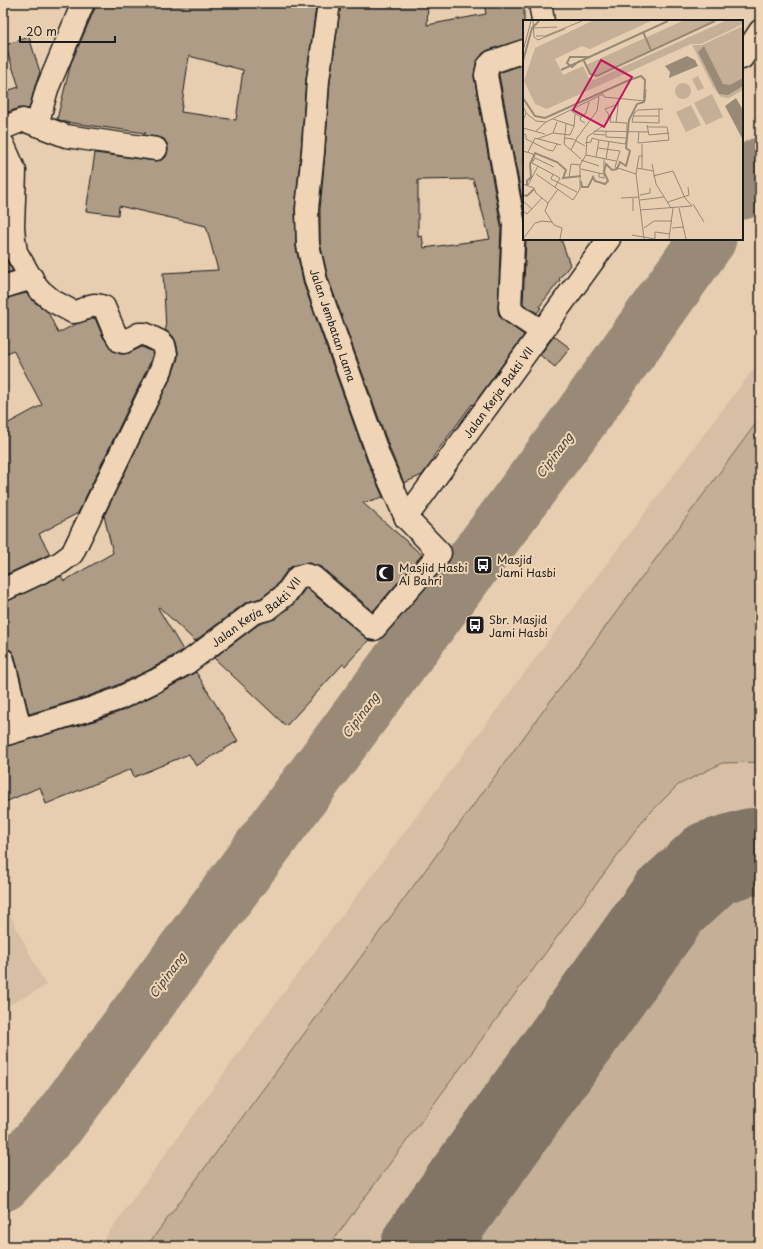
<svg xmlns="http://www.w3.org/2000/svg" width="763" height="1249" viewBox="0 0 763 1249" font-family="'Playpen Sans',sans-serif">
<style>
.built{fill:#d6bfa4}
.green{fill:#c5b097;stroke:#70665a}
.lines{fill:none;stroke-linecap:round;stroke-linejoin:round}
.river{stroke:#998a77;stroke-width:57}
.taxiway{stroke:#827566;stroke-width:86}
.building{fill:#ae9c87;stroke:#1c1c1c;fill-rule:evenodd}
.minor-casing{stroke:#1c1c1c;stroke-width:25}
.minor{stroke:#efd5b6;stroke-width:22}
.labels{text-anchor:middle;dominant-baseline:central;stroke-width:4;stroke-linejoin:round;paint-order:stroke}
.street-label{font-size:11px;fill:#1c1c1c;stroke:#efd5b6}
.poi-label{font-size:11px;fill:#1c1c1c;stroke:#efd5b6;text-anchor:start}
.water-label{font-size:12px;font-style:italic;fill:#48423c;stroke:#efd5b6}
.inset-river{fill:none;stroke:#998a77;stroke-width:2}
.inset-road{fill:none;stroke:#968775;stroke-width:1}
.view{fill:#c2185b;fill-opacity:0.15;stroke:#c2185b;stroke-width:2}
.inset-edge{fill:none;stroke:#1c1c1c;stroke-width:2}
</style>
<rect width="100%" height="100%" fill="#e7ceb0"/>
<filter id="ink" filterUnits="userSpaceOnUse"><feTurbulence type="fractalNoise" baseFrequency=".025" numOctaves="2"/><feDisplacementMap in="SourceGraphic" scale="8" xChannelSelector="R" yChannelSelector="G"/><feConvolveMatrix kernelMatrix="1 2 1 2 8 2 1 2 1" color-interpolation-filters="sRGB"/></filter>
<g filter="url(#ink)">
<g class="built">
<polygon points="760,360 760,1246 99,1246 245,1044"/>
<polygon points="3,901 46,986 3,1008"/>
</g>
<g class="green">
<polygon points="760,418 760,762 722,763 678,785 645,818 329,1246 147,1246"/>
<polygon points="752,851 760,853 760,1246 424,1246 669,903 712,863"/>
</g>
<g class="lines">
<g class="river">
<polyline points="742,191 760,166"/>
<polyline points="3,1183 57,1124 583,415 708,239"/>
</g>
<polyline class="taxiway" points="424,1246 669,903 712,863 752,851 760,853"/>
</g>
<g class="building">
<path d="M 95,3 L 299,3 L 316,7 L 306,79 L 301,151 L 295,208 L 296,248 L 304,285 L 367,461 L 383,497 L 363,503 L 422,555 L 373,611 L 321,567 L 309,563 L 295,565 L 288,569 L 276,586 L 261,598 L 245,603 L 195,641 L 159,607 L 158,608 L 183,650 L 149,670 L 113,687 L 86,697 L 29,714 L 15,657 L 12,651 L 7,648 L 3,648 L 3,602 L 8,601 L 61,576 L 64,581 L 113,553 L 104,516 L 172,375 L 178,358 L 178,351 L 176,342 L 173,336 L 165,330 L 166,329 L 163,273 L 218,270 L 206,226 L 119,206 L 118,215 L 86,211 L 95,153 L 155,161 L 161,160 L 166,157 L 168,150 L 167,144 L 164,139 L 158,137 L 143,135 L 146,133 L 65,122 L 57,119 L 71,63 L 95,8 ZM 189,56 L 243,70 L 236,120 L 181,112 Z"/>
<path d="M 341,3 L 428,3 L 427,25 L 486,14 L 484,3 L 524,3 L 524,39 L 488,50 L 483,53 L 476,63 L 474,77 L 501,226 L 498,310 L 499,315 L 504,321 L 524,335 L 473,405 L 472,404 L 433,457 L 434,459 L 422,475 L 404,483 L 391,452 L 328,278 L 320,243 L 320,209 L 325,153 L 330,81 ZM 473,179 L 490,239 L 424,248 L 422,236 L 418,237 L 418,180 Z"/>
<polygon points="29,37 40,72 35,86 29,109 19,108 3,114 3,92 19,87 5,45"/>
<polygon points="524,64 524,210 499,75 499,73"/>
<polygon points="526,239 561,239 570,265 559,279 560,280 539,307 541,308 537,313 523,304"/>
<polygon points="3,250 5,258 13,271 3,274"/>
<polygon points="26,293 33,301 48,312 58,333 76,324 95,318 103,337 113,351 121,354 129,353 142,347 153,352 153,353 149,365 78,513 39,534 50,554 3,576 3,426 42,405 13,350 3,356 3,299"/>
<polygon points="554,336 570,348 555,367 540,355"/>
<polygon points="306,588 369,640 345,666 343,664 286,726 214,658 259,624 275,619 293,605"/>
<polygon points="196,672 238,741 196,766 189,754 134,777 131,769 46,804 40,787 3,803 3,747 94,721 122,711 161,692"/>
</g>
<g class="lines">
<g class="minor-casing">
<g id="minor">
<polyline points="540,3 543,21"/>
<polyline points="524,51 492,62 488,66 486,75 514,225 510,307 511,311 541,331"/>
<polyline points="742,58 760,31"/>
<polyline points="37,125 66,136 156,149"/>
<polyline points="3,126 6,127 23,120 37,125 47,89 83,3"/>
<path d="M 3,144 L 15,171 L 13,226 L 14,239 L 16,252 L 34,283 L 41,291 L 53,301 L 73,312 C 87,311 89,301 104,307 L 114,331 L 120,341 L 124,342 L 139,334 L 145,334 L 161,342 L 164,345 L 166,354 L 161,370 L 72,554 L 60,563 L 3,590"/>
<polyline points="3,287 32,278"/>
<path id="s1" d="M 406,518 L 609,239"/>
<polyline points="3,660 20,729"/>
<path id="s2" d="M 3,735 L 90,709 L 118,699 L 155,681 L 187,663 L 253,613 L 267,609 L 285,595 L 298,577 L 306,575 L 313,577 L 374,629 L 440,553 L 406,518 L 379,457 L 316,281 L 308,245 L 307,209 L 313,152 L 318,80 L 329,3"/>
</g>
</g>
<use href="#minor" class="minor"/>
</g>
</g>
<defs>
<g id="bus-square" transform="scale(1)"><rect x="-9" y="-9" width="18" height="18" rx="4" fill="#1c1c1c" stroke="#efd5b6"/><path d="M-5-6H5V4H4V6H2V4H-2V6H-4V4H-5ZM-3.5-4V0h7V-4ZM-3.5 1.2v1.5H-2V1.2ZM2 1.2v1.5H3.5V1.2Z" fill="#fff"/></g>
<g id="mosque-square" transform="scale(1)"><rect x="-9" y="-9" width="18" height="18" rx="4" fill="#1c1c1c" stroke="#efd5b6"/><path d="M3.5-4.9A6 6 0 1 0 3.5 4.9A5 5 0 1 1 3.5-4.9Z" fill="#fff"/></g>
</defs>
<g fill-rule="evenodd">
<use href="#bus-square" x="483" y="565"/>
<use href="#mosque-square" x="385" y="573"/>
<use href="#bus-square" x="475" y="625"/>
</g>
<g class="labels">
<g class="street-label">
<text transform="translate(333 325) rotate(71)">Jalan Jembatan Lama</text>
<text stroke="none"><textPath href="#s1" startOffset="156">Jalan Kerja Bakti VII</textPath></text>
<text stroke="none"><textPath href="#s2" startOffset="285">Jalan Kerja Bakti VII</textPath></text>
</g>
<g class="poi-label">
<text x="497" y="559">Masjid<tspan x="497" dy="13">Jami Hasbi</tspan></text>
<text x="399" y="567">Masjid Hasbi<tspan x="399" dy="13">Al Bahri</tspan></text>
<text x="489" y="619">Sbr. Masjid<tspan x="489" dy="13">Jami Hasbi</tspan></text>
</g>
<g class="water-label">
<text transform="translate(554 455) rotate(-53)">Cipinang</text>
<text transform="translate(360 715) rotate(-53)">Cipinang</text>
<text transform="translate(167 975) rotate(-53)">Cipinang</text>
</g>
</g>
<g transform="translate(523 20)">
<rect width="220" height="220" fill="#e7ceb0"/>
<path d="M 69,1 L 128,1 L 67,29 L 59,26 L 32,39 L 40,55 L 60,46 L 66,58 L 71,60 L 202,1 L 220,1 L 220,4 L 178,24 L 168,24 L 24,89 L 12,84 L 1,61 L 12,28 ZM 159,1 L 192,1 L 74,56 L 67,54 L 63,45 ZM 220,6 L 220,70 L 206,78 L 198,77 L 190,67 L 169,25 L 179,25 ZM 175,56 L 181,68 L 175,71 L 169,59 ZM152 71a8 8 0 1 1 16 0a8 8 0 1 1-16 0ZM 189,74 L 200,97 L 183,105 L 171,83 ZM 168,85 L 178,105 L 163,112 L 153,92 Z" fill="#c5b097"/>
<path d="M 181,26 L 200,64 L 207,65 L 220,58 L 220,66 L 205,75 L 196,74 L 175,32 ZM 164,36 L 172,40 L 175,46 L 146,58 L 147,52 L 142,46 ZM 213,78 L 220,90 L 220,120 L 202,86 Z" fill="#998a77"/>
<path class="inset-river" d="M 120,12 L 128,30M 60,39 L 67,54 L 74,56 L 192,1M 0,41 L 9,8 L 16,1M 56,41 L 49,47 L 44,43 L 47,37 L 66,37M 38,50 L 145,1M 0,78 L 12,96 L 22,98 L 104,61 L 118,56 L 122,60 L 121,82 L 114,84 L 106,100 L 103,128 L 107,131 L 103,146 L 97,142 L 94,149 L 89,150 L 83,144 L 81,152 L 85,161 L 82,164 L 72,161 L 70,157 L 65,167 L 59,167 L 58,161M 4,166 L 4,161 L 8,157 L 7,144 L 12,133 L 34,142 L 43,150 L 40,158 L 58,156M 0,175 L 4,176 L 11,169"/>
<path class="inset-road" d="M 10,1 L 11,17 L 15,20 L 42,9M 10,8 L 34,7M 13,16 L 22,16 L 59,1M 0,31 L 8,1M 0,86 L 3,93 L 0,101M 136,89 L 136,103 L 109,102 L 111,93 L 115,90 L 117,90 L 136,89 L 140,89M 48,91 L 58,97 L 57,100 L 62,103M 3,93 L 13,101 L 23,102 L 80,74 L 81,77 L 122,81 L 123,69M 110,96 L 136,96M 58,97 L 63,93 L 66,82M 30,99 L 51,106 L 52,94M 93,103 L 96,78M 124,105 L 126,115 L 146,113M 0,108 L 22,114M 13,111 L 23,102M 71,111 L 125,112M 83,111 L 83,117 L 104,118 L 104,103 L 87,102 L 88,96M 116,112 L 115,123 L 146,120 L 144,107 L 124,107M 30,113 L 47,115 L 51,106M 0,114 L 3,115 L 3,119 L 25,130 L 30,131 L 34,124M 70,114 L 82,115M 42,118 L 50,119 L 62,126M 14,119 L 30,113 L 34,102M 62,123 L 68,122 L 69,118 L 76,120M 41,124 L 58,139M 41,124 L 43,104M 119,124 L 119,149M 75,128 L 97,131 L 92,147 L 113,154M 48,130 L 54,118 L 74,91 L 76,77M 0,131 L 10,134 L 12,137M 5,132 L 12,118 L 38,125M 63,135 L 64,117 L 84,103 L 86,95 L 82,89 L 95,84M 63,135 L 93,141M 120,136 L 116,136 L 113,154 L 121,219M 73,137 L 76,120 L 102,124 L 104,118M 12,138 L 9,143 L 37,158 L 32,167M 12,138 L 31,147M 83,139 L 86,121M 58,140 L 76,146M 129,144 L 133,164 L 148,188M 114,148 L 130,151M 58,149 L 80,154M 76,153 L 76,157 L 81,158 L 81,139M 13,154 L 50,180 L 57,169 L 57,145 L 63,135M 30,154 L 28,159 L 54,172M 46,158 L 48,144 L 57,145M 0,164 L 11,168 L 13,173 L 25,183 L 22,191 L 31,205 L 39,208 L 37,219M 5,165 L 15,146M 117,175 L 127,173 L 127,168M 98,178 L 116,177M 110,178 L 110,191M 117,180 L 141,177M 0,181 L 9,189M 145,182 L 166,175 L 165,167M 25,183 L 35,169M 170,184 L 181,202M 156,188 L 163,219M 117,190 L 169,186 L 162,178 L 150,151 L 130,156M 0,191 L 4,194 L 19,178M 121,208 L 131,201 L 149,201M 149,208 L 161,207M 109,215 L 132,219M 0,219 L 12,203 L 19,201 L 29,202M 132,219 L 132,212 L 147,214M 146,219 L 150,188"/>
<path class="view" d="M 78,40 L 109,57 L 81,107 L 50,90 Z"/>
<rect width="220" height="220" class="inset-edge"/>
</g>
<rect width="763" height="1249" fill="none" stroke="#efd5b6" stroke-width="16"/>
<rect x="8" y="8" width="747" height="1233" fill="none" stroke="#1c1c1c" stroke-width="1.5" filter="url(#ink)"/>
<path d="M20 36v6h95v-6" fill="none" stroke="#1c1c1c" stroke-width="2"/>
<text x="26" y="36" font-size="12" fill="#1c1c1c" stroke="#efd5b6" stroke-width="3" paint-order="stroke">20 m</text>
</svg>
